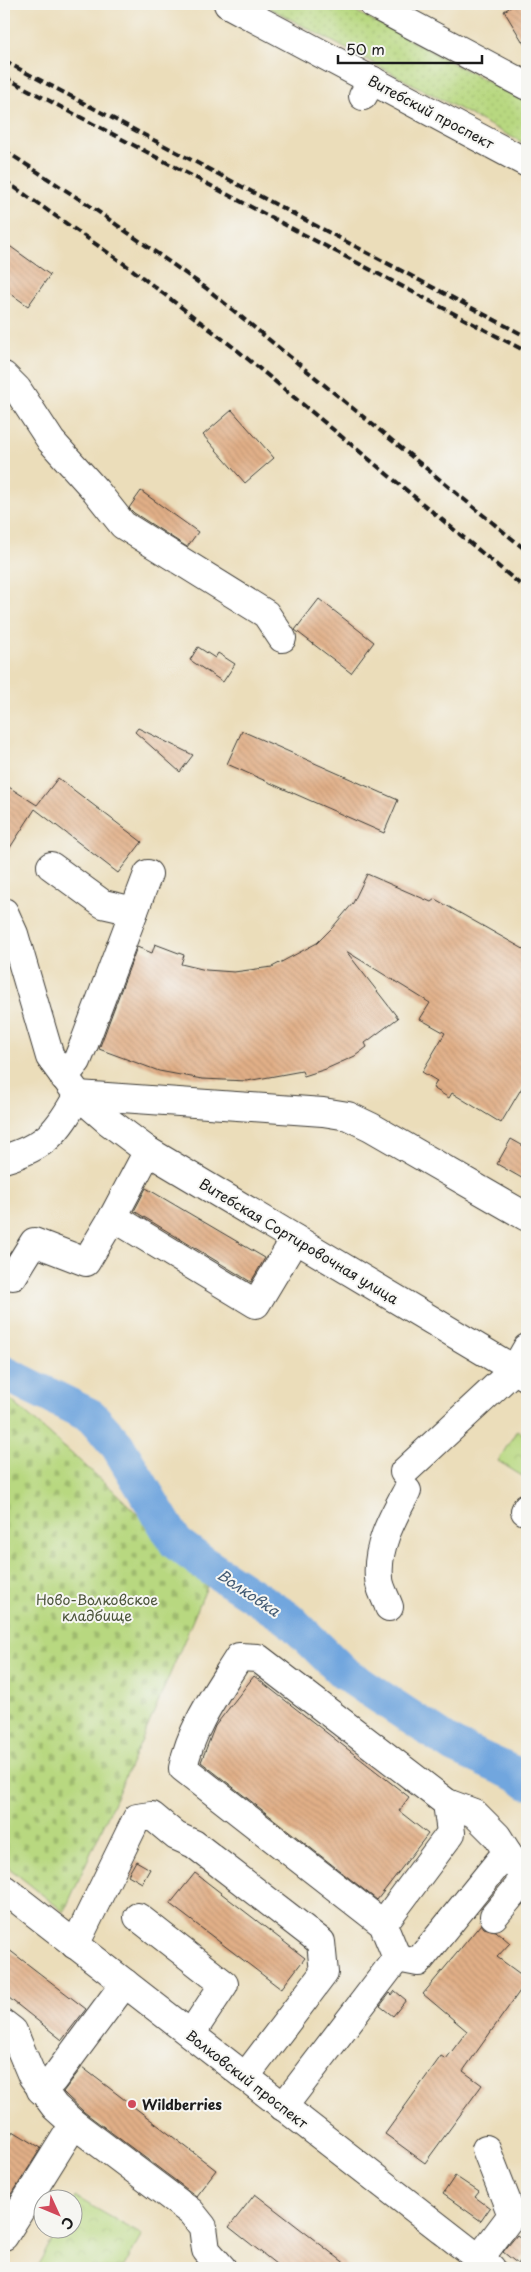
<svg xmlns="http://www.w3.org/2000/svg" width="531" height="2272" viewBox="0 0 531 2272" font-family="'Playpen Sans',sans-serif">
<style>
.grass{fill:url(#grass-dots);stroke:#6a7a4e}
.cemetery{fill:url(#cemetery-stones);stroke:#6a7a4e}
.park{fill:url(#park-crowns);stroke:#6a7a4e}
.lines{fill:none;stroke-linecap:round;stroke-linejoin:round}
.river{stroke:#71a6de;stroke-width:35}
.building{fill:url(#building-back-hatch)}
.minor-casing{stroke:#3b3934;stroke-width:30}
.major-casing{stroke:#3b3934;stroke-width:30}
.minor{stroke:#fff;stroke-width:28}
.major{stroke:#fff;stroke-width:28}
.rail{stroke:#1c1c1c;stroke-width:4;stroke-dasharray:8 4;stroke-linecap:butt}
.poi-dot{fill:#d1495b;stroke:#f6f6f2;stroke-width:2}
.labels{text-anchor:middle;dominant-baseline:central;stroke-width:4;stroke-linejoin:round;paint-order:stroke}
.street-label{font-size:14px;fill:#1c1c1c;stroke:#f6f6f2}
.park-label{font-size:14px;fill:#4b543a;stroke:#f6f6f2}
.poi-label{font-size:14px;font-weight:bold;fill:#1c1c1c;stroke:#f6f6f2;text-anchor:start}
.water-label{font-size:15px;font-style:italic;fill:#425a73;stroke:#f6f6f2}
</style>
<defs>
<pattern id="grass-dots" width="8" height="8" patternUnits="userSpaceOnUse" patternTransform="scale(1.25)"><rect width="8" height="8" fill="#b8d880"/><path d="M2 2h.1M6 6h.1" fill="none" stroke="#9eb96e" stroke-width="1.8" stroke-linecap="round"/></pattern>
<pattern id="cemetery-stones" width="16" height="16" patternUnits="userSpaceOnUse" patternTransform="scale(1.25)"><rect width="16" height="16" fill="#b8d880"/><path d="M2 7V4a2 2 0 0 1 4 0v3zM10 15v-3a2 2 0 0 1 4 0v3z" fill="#9eb96e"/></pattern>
<pattern id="park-crowns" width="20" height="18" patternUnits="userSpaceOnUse" patternTransform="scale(1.25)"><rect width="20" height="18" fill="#b8d880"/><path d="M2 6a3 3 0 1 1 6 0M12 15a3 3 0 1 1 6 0" fill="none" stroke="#9eb96e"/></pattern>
<pattern id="building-back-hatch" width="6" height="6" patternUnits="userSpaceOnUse" patternTransform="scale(1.25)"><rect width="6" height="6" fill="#e1af87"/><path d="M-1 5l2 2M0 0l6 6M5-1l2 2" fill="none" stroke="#c09674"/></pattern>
</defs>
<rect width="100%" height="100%" fill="#f6f6f2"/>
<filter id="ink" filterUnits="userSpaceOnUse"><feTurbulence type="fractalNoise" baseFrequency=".02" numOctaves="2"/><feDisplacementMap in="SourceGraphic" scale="10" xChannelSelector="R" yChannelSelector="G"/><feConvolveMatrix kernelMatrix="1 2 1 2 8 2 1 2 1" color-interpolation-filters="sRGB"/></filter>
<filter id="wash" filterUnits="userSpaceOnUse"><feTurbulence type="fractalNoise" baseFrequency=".0096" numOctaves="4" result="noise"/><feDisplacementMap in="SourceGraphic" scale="20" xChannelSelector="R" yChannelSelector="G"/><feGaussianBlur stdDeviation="1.12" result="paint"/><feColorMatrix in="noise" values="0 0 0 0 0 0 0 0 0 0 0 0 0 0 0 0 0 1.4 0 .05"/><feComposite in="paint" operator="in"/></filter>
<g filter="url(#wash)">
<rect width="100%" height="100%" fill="#ebddba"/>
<polygon class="grass" points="262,4 342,4 527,103 527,145"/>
<polygon class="cemetery" points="4,1394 114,1491 208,1584 146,1731 64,1912 4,1864"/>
<g class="park">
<polygon points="517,1430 527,1436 527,1468 522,1476 498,1461"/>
<polygon points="76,2197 142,2235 123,2268 36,2268 58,2230 72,2230 73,2204"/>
</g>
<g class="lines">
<polyline class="river" points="4,1373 91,1416 117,1445 176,1543 203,1563 289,1619 344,1673 454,1746 520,1776 527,1782"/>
</g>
<g id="blocks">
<g class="building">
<polygon points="516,4 527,4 527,49 504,11"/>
<polygon points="4,242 50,275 28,306 4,289"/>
<polygon points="232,410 274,458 245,483 203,435"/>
<polygon points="141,491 198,532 187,547 134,513 129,508"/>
<polygon points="319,599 374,642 351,673 295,630"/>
<polygon points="198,647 215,658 218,653 235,664 223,682 190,660"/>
<polygon points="138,728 193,755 180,772 135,732"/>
<polygon points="242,731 398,800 384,833 227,764"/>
<polygon points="58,778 142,842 118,873 35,809 4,857 4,784 37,805"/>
<polygon points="367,874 431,902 435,899 527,951 527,1079 501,1123 452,1093 449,1098 433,1088 437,1081 422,1072 445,1033 420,1019 430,1003 346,951 398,1018 365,1043 367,1047 355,1056 326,1069 304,1076 302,1071 247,1081 202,1079 159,1071 99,1049 137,947 152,953 155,944 184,955 181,964 206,970 234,972 272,967 317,943 332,928 353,903"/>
<polygon points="511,1139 527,1148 527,1181 497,1164"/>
<polygon points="146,1188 265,1258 251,1282 134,1211"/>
<polygon points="254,1676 409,1797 399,1811 428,1834 377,1900 201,1762 215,1726"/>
<polygon points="136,1861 150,1869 142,1883 128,1875"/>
<polygon points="195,1873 305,1958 281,1989 170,1904"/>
<polygon points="481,1924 484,1928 496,1931 510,1943 497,1957 527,1979 527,1981 463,2071 482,2085 425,2163 385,2134 441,2056 446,2059 467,2031 423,1994"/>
<polygon points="4,1946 86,2009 62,2040 4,1994"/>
<polygon points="395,1991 406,2000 393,2016 380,2006 390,1993 392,1995"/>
<polygon points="82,2067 216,2170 196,2196 84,2112 67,2096 63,2092"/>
<polygon points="13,2131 41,2148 4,2207 4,2146"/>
<polygon points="455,2176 479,2192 475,2197 490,2208 481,2221 443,2194"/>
<polygon points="255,2194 351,2268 281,2268 229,2227"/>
<polygon points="517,2235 527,2243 527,2252 518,2264 503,2252"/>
</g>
</g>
</g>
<g filter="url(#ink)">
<use href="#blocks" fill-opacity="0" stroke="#3b3934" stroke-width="1"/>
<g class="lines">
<g class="minor-casing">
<g id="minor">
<polyline points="363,96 372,80"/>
<polyline points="4,376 17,389 51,441 96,491 123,525 266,614 282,638"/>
<polyline points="51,866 103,904 134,911"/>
<polyline points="4,912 14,934 50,1057 78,1095 108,1121 148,1151 527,1377"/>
<polyline points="64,1077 77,1061 84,1044 148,874"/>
<polyline points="78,1095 323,1112 348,1116 371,1127 527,1217"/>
<polyline points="148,1151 113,1217 256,1304 295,1239"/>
<path d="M 4,1159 C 46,1146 57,1133 78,1095"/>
<polyline points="13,1276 34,1242 86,1262 113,1217"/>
<polyline points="404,1472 515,1369 527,1348"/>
<polyline points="525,1511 527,1507"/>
<path d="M 389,1607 C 386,1598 379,1587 379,1578 C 376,1546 393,1517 407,1491"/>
<polyline points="4,1889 491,2268"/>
<polyline points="494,1916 519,1886 522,1874 507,1852"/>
<polyline points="138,1917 224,1984 191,2034"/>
<polyline points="75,1945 137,1818 152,1816 176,1836 194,1844 321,1942 324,1973 245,2077"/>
<polyline points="397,1958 418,1962 507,1852 497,1836 474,1813 447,1803"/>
<polyline points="4,2024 13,2031 32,2076 55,2107 74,2124 191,2212 203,2227 206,2250 222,2268"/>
<polyline points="41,2090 53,2080 125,1983"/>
<path d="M 283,2107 L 397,1958 L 383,1924 L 451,1833 L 447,1803 L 258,1658 L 239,1657 C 217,1692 191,1727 183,1768 L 383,1924"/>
<polyline points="4,2236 74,2124"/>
<polyline points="479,2259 512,2215 486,2149"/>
</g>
</g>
<g class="major-casing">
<g id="major">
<polyline points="228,4 527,163"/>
<polyline points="373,4 527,86"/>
</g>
</g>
<use href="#minor" class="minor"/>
<use href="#major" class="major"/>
<g class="rail">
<polyline points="4,61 527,337"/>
<polyline points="4,77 527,352"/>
<polyline points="4,150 93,208 206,288 527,551"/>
<polyline points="4,180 130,268 237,350 527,590"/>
</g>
</g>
</g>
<circle class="poi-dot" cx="132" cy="2104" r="5"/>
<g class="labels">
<g class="street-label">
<text transform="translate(431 112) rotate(28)">Витебский проспект</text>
<text transform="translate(299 1241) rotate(31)">Витебская Сортировочная улица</text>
<text transform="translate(247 2079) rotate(38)">Волковский проспект</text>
</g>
<g class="park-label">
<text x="97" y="1599">Ново-Волковское<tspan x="97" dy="16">кладбище</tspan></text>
</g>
<g class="poi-label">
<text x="142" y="2104">Wildberries</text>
</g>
<g class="water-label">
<text transform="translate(249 1592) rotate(34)">Волковка</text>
</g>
</g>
<rect width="531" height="2272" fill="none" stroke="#f6f6f2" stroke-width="20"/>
<g transform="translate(58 2214) rotate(134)"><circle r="24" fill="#f6f6f2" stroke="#9f9f9c"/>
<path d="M0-4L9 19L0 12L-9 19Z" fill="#d1495b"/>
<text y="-8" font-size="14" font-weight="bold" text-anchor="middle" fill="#1c1c1c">С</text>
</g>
<path d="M338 55v8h144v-8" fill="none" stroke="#1c1c1c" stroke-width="2.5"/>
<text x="346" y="55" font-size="15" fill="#1c1c1c" stroke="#f6f6f2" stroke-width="4" paint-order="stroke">50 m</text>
</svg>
